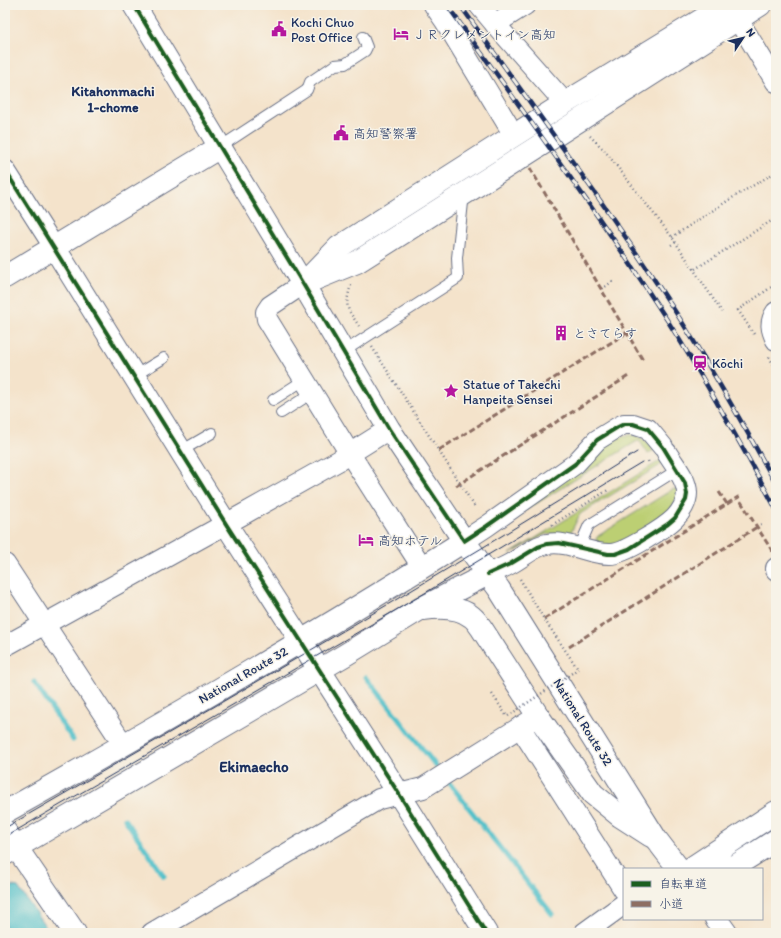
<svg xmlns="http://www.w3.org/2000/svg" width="781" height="938" viewBox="0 0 781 938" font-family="Itim,'Klee One',sans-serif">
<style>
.green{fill:#bccf73;stroke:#6c7f68}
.water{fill:#54c1ca;stroke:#387894}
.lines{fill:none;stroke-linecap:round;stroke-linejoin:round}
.stream{stroke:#54c1ca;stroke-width:5}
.service-casing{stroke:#676e84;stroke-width:12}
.minor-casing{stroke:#676e84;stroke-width:22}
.tertiary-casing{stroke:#676e84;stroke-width:24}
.secondary-casing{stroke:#676e84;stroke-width:24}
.trunk-casing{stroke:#676e84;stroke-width:24}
.path{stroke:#676e84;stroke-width:2.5;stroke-dasharray:1 3;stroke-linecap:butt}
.service{stroke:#fff;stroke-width:10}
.minor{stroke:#fff;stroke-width:20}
.tertiary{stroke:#fff;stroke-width:22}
.secondary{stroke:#fff;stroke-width:22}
.trunk{stroke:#fff;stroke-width:22}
.tram{stroke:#1b2f5e;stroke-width:1}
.rail-casing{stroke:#1b2f5e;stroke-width:4.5}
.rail{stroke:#f7f3e8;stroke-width:3;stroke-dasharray:9;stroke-linecap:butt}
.path-bridge{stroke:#676e84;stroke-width:2.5;stroke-dasharray:1 3;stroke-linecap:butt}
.quiet{stroke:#8d6e63;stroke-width:3;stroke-dasharray:6 3;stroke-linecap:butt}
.cycleway-casing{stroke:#f7f3e8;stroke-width:6}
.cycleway{stroke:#1b5e20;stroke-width:4}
.labels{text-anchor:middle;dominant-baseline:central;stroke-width:3;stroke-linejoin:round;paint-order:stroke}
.poi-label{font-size:13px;fill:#1b2f5e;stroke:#f7f3e8;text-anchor:start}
.street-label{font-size:13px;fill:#1b2f5e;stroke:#f7f3e8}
.neighbourhood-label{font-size:14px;font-weight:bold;fill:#1b2f5e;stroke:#f7f3e8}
.quarter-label{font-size:15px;font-weight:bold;fill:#1b2f5e;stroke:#f7f3e8}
</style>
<rect width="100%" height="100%" fill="#f7f3e8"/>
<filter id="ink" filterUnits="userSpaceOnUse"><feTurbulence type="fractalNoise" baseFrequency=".025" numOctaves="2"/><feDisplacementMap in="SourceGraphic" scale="8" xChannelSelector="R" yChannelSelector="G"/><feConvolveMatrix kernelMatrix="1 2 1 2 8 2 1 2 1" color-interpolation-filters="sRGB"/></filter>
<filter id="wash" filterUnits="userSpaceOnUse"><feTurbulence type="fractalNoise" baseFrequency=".012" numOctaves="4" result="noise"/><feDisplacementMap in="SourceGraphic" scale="16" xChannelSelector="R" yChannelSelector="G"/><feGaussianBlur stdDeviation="0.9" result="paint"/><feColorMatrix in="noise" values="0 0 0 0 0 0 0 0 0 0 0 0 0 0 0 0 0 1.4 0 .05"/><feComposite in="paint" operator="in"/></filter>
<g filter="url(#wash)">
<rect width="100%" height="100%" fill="#f4e3cb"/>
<g class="green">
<path d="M 628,435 C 641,434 646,441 655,449 L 648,454 L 639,440 L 495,529 L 598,451 L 620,437 Z"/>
<polygon points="663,459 662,463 659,466 580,514 569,536 546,534 510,554"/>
<polygon points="673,489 677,489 678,491 676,500 669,513 623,542 612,546 598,545 596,539 598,536"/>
</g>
<polygon class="water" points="5,883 6,885 18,887 50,933 5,933"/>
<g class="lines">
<g class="stream">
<polyline points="366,677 436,766"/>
<polyline points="34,682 73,740"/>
<polyline points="450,784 552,914"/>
<polyline points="125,819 164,876"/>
</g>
</g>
</g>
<g filter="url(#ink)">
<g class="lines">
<g class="service-casing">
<g id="service">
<polyline points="220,147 307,90 310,82 335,65 345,64 365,51 367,47 363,37"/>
<polyline points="343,352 458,278 457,258 464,193"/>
<polyline points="134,376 164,358"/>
<polyline points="273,400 304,380"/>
<polyline points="281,413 312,393"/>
<polyline points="181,451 212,433"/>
<polyline points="579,548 589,525 677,470"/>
</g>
</g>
<g class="minor-casing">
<g id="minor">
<polyline points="434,5 445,21 514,135"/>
<polyline points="479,5 495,24"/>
<polyline points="525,5 495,24 565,103"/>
<polyline points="729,5 776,82"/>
<polyline points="5,170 54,247"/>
<polyline points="303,284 270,306 266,312 267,319 350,454 422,567"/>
<path d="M 776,312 C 769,322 771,330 776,340"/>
<polyline points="464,541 487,526 575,464 597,440 618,427 624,424 633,424 648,429 663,447"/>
<polyline points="5,564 123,744"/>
<polyline points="776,568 776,570"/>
<path d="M 488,574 C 495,571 503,568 510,564 C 522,558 534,546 547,544 C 569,540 589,555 610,554 C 624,554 665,528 675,518 C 681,512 687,502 687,493 C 687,479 674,465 667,453"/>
<polyline points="5,646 242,515 338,461 389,429"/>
<polyline points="520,727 624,890"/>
<polyline points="152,933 379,799 423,788 538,716"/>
<polyline points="584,933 624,904"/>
</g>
</g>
<g class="tertiary-casing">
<g id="tertiary">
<polyline points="134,5 303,284 389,429 464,541"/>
<polyline points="54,247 226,524 399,794 486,933"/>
<polyline points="311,276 339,247 565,103 726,5"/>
<polyline points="5,277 220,147"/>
<polyline points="303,284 357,262 760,5"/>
<polyline points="5,831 75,933"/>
<polyline points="690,869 776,812"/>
<polyline points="713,869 735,866 776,840"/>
</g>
</g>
<g class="secondary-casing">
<polyline id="secondary" points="716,919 726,933"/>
</g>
<g class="trunk-casing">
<g id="trunk">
<path d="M 423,609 C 438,607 459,606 472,617 C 476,620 479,625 482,629 L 538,716 L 593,794 L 620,816 L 651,836"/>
<path d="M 5,812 C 160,725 314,636 464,541 L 499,589 L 656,839 L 679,869"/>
<polyline points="5,854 345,655 420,609 488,574"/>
</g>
</g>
<g class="path">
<polyline points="590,136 605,151 672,237 722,312"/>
<polyline points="672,237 732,198 776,172"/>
<polyline points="671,245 676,242"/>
<polyline points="695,269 776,218"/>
<path d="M 351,285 C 344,308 347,308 359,326"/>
<polyline points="602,289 613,281"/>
<polyline points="754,334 738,310 776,284"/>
<polyline points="372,347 475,507"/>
<polyline points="769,357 776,368"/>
<polyline points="648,461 649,464"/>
<polyline points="552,525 608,490"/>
<polyline points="757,527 763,523"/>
<polyline points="520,579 544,619 578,669"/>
<polyline points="492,694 506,715"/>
</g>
<use href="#service" class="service"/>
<use href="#minor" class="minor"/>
<use href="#tertiary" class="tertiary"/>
<use href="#secondary" class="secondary"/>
<use href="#trunk" class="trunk"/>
<g class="tram">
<path d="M 5,828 C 217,705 430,583 637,452"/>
<polyline points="5,837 415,599 642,462"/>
</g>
<g class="rail-casing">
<g id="rail">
<path d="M 447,5 C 522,110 599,214 669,323 C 707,383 742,446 776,509"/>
<path d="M 460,5 C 535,110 612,213 682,322 C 715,375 746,429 776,484"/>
</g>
</g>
<use href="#rail" class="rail"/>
<polyline class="path-bridge" points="508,716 578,669"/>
<g class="quiet">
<polyline points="530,168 644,362"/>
<polyline points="439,450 628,332"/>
<polyline points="456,486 630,375"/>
<polyline points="727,504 738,497 776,557"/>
<polyline points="544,619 727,504 719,492"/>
<polyline points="569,647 757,527"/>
</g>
<g class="cycleway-casing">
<g id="cycleway">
<polyline points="134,5 303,284 389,429 464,541 487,526 575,464 597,440 618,427 624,424 633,424 648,429 663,447 685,483 687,494 686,500 675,518 668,524 629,549 615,554 608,554 559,543 547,544 538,547 510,564 488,574"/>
<polyline points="5,170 226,524 399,794 486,933"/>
</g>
</g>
<use href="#cycleway" class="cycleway"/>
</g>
</g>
<defs>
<g id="civic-bare" transform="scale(1.2)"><path d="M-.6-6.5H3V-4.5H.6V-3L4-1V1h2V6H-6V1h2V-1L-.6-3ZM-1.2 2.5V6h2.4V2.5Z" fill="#b5179e" stroke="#f7f3e8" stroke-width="2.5" paint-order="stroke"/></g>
<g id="hotel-bare" transform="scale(1.2)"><path d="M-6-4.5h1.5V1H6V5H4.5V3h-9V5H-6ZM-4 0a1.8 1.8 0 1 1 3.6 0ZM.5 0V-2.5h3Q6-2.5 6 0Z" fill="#b5179e" stroke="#f7f3e8" stroke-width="2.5" paint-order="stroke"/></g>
<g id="building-bare" transform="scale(1.2)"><path d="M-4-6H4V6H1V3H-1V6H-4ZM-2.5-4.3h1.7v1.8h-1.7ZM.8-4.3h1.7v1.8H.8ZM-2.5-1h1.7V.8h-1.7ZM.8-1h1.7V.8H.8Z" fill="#b5179e" stroke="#f7f3e8" stroke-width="2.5" paint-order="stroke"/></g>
<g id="station-bare" transform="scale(1.2)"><path d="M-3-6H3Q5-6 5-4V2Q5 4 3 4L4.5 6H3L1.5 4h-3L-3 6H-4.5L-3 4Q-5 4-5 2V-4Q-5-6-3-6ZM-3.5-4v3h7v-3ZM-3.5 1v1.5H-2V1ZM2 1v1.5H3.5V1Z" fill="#b5179e" stroke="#f7f3e8" stroke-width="2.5" paint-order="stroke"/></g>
<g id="sight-bare" transform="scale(1.2)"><path d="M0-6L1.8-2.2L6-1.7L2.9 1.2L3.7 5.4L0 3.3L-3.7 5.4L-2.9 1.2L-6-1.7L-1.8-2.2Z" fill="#b5179e" stroke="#f7f3e8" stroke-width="2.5" paint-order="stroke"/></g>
</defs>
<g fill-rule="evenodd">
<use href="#civic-bare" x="279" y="29"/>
<use href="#hotel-bare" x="401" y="34"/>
<use href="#civic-bare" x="341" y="133"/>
<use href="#building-bare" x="561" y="333"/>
<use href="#station-bare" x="700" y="363"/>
<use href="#sight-bare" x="451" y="391"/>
<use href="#hotel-bare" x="366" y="540"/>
</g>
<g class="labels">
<g class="poi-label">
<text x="291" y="22">Kochi Chuo<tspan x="291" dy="15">Post Office</tspan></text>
<text x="413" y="34">ＪＲクレメントイン高知</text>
<text x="353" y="133">高知警察署</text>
<text x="573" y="333">とさてらす</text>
<text x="712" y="363">Kōchi</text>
<text x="463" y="384">Statue of Takechi<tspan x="463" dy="15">Hanpeita Sensei</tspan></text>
<text x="378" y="540">高知ホテル</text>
</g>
<g class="street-label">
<text transform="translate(243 675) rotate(-30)">National Route 32</text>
<text transform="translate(583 722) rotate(58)">National Route 32</text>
</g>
<g class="neighbourhood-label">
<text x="113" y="91">Kitahonmachi<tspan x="113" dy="16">1-chome</tspan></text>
</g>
<g class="quarter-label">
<text x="254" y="767">Ekimaecho</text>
</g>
</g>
<rect width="781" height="938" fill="none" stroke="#f7f3e8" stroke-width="20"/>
<rect x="623" y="868" width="140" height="52" fill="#f7f3e8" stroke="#9fa5b1"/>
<rect x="631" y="881" width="20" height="6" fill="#1b5e20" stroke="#9fa5b1"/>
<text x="659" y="888" font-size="12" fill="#1b2f5e">自転車道</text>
<rect x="631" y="901" width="20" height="6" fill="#8d6e63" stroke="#9fa5b1"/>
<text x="659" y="908" font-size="12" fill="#1b2f5e">小道</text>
<g transform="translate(743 38) rotate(55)" stroke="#f7f3e8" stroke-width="3" paint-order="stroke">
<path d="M0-3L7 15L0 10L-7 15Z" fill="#1b2f5e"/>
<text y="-6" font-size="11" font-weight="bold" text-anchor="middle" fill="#1b2f5e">N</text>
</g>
</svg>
